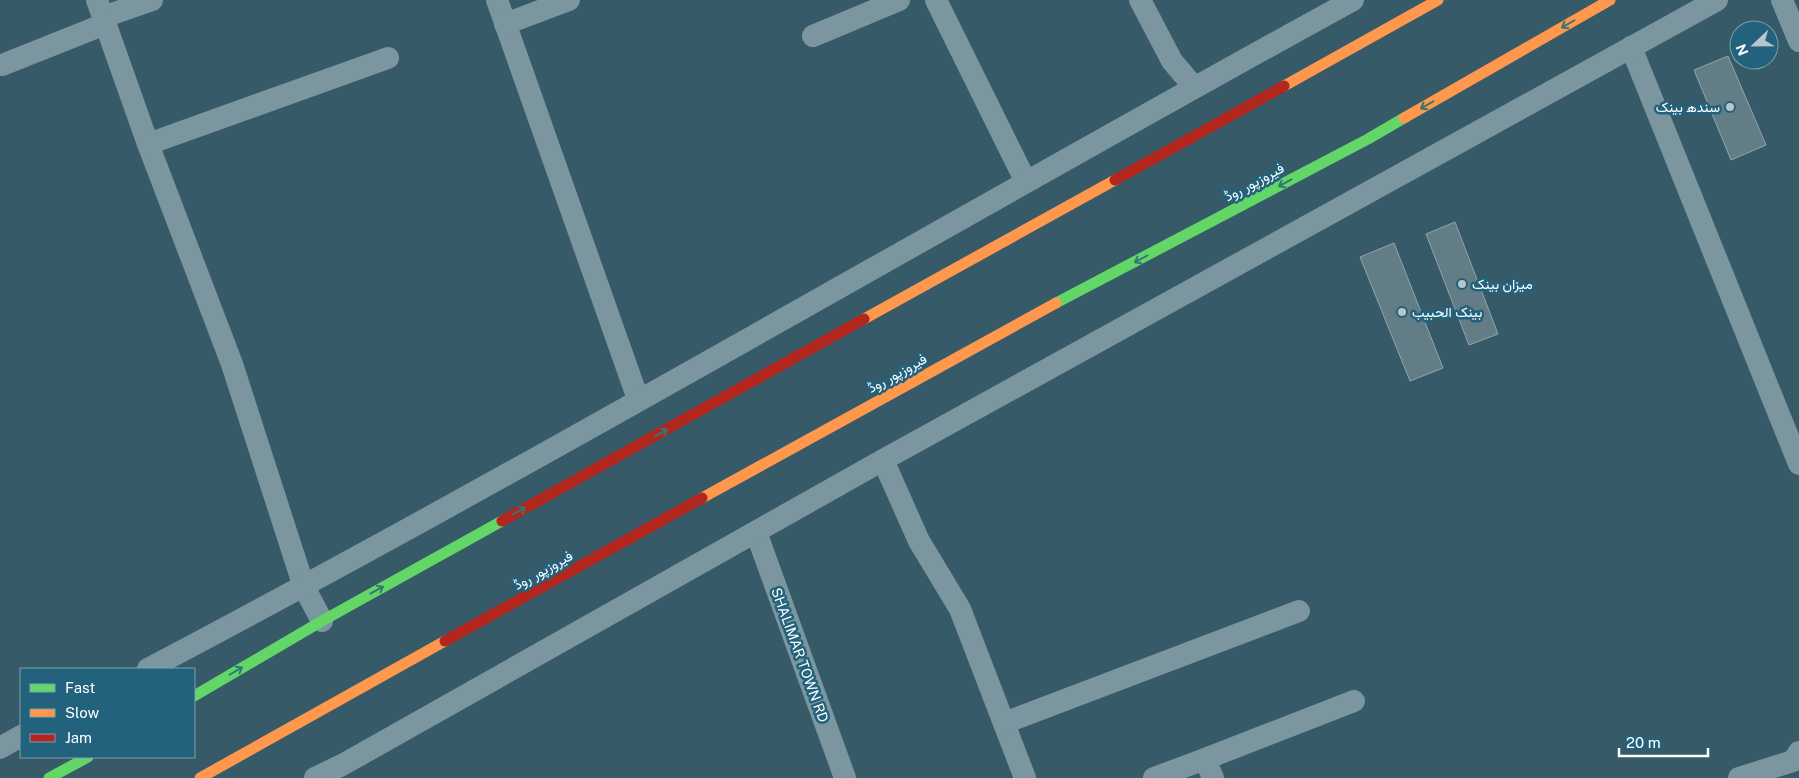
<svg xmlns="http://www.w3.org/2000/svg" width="1799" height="778" viewBox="0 0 1799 778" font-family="'Public Sans',Vazirmatn,sans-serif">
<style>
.building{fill:#637d87;stroke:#8fa5ad}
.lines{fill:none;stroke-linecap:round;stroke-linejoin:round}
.street{stroke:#7c969f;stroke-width:22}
.fast{stroke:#63d668;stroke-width:11}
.slow{stroke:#ff974d;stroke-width:11}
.jam{stroke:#b3261e;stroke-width:11}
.oneway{stroke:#2f7978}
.poi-dot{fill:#b9c5ca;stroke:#22627c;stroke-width:2}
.labels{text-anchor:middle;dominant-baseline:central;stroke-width:5;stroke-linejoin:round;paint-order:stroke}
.poi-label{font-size:14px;fill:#fff;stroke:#22627c;text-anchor:start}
.street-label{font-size:14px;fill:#fff;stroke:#22627c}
</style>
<rect width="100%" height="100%" fill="#365a68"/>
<g class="building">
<polygon points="1728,56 1766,145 1731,160 1694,70"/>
<polygon points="1455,222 1498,334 1469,345 1426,234"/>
<polygon points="1394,243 1443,368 1410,381 1360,257"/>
</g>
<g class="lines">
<g class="street">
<polyline points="97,0 148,144 232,364 304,587 322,621"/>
<polyline points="497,0 638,399"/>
<polyline points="936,0 1026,182"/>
<polyline points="1140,0 1172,61 1194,87"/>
<polyline points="1782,0 1799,41"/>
<polyline points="103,17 152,0"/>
<polyline points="505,24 569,0"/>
<polyline points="813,36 899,0"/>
<polyline points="1631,47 1799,464"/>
<polyline points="2,65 105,24"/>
<polyline points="148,144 388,58"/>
<polyline points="883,460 919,541 960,609 1025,778"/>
<polyline points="756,532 845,778"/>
<path d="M 148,669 C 554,455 950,221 1353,0"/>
<polyline points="1004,723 1299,611"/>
<polyline points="0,748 21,736"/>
<polyline points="1205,759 1354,701"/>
<polyline points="315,778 342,765 883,460 1717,0"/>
<polyline points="1154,778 1205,759 1213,778"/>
<polyline points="1739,778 1793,761 1799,752"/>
</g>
<g class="fast">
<polyline points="1056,303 1368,139 1404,118"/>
<polyline points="194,696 322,621 502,521"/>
<polyline points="49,778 88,757"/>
</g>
<g class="slow">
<polyline points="1284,86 1438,0"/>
<polyline points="1404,118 1610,0"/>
<polyline points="864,319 1115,180"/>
<polyline points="702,498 1056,303"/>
<polyline points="200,778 445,641"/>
</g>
<g class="jam">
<polyline points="1115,180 1284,86"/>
<polyline points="502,521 864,319"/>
<polyline points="445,641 702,498"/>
</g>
</g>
<defs><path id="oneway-shaft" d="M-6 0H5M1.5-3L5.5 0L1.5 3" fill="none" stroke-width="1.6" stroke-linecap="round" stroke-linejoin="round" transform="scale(1.25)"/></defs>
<g class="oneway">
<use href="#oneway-shaft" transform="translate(1568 24) rotate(150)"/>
<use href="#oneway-shaft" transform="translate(1427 105) rotate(150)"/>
<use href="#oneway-shaft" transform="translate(1285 183) rotate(152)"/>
<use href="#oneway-shaft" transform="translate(1141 259) rotate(152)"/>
<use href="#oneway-shaft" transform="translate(661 433) rotate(-29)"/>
<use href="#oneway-shaft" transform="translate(519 511) rotate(-29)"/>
<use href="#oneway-shaft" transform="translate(377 590) rotate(-29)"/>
<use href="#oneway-shaft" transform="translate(236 671) rotate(-30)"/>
</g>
<g class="poi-dot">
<circle cx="1730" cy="107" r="5"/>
<circle cx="1462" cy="284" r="5"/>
<circle cx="1402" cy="312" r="5"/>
</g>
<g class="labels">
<g class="poi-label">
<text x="1720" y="107" text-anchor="end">سندھ بینک</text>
<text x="1472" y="284">میزان بینک</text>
<text x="1412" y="312">بينک الحبيب</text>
</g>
<g class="street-label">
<text transform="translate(1254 182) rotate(-28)">فیروزپور روڈ</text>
<text transform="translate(897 373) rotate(-29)">فیروزپور روڈ</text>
<text transform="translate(543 570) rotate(-29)">فیروزپور روڈ</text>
<text transform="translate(800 655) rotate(70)">SHALIMAR TOWN RD</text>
</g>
</g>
<rect x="20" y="668" width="175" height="90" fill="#22627c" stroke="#7aa1b0"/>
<rect x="30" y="684" width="25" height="8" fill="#63d668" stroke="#7aa1b0"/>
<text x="65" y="693" font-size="15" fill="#ffffff">Fast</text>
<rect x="30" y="709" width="25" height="8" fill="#ff974d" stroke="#7aa1b0"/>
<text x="65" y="718" font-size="15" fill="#ffffff">Slow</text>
<rect x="30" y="734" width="25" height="8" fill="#b3261e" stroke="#7aa1b0"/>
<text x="65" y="743" font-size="15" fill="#ffffff">Jam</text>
<g transform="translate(1754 45) rotate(248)"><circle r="24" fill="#22627c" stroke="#7aa1b0"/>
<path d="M0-4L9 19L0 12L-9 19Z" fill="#b9c5ca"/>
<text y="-8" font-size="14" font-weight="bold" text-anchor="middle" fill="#ffffff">N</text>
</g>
<path d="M1619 748v8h89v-8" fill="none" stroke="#ffffff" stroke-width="2.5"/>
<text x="1626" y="748" font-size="15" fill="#ffffff" stroke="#22627c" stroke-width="4" paint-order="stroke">20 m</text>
</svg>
